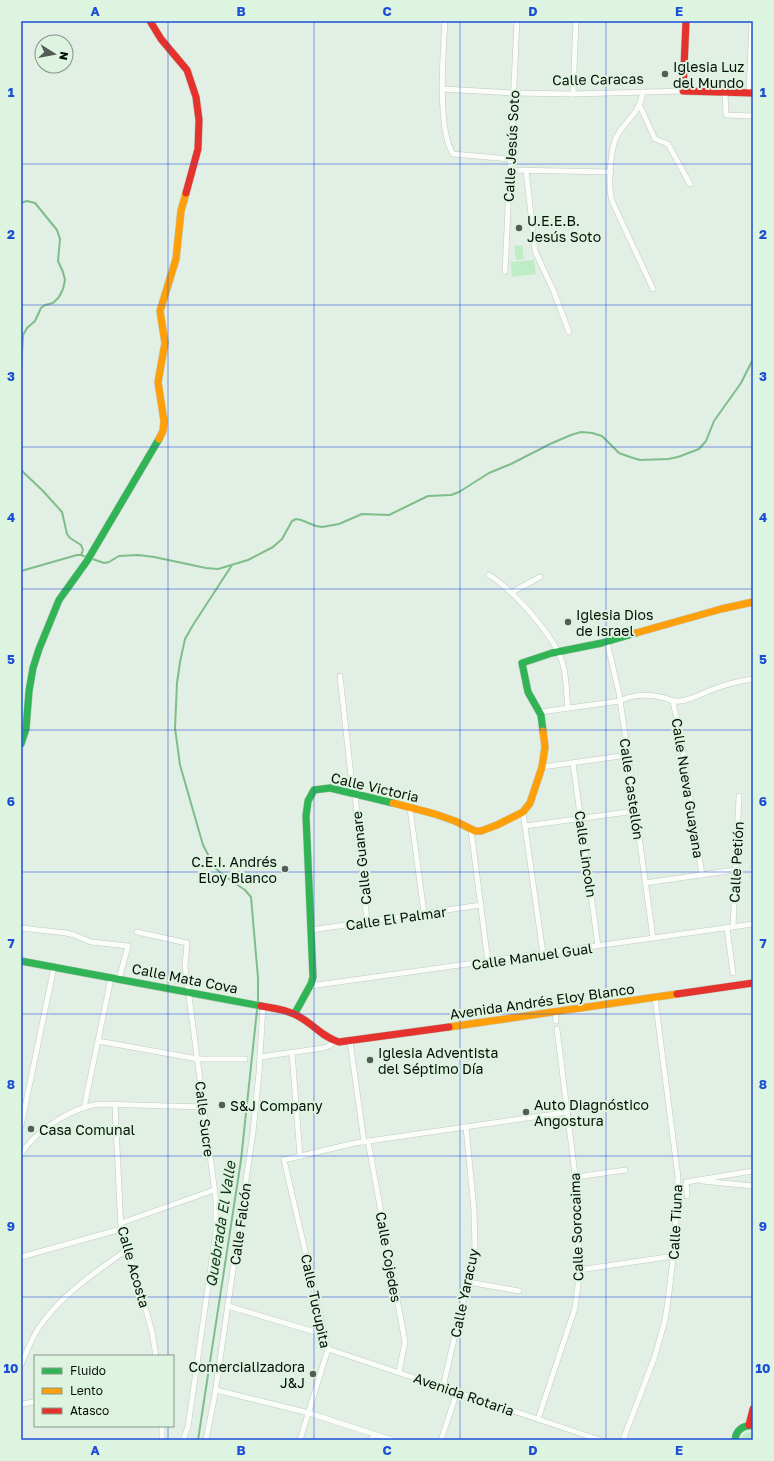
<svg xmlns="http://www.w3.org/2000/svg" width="774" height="1461" viewBox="0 0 774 1461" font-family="'Golos Text',sans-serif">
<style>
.green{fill:#beedc5}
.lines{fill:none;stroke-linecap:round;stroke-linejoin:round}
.stream{stroke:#7fbd8b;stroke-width:2}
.street-casing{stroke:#c0cac1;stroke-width:6}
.fast-casing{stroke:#c0cac1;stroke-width:8}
.slow-casing{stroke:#c0cac1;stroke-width:8}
.jam-casing{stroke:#c0cac1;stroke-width:8}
.street{stroke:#fbfdfb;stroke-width:5}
.fast{stroke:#30b455;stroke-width:7}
.slow{stroke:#ff9f0a;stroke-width:7}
.jam{stroke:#e5322d;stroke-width:7}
.grid{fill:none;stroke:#1d4ed8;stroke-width:1;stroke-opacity:0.55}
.poi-dot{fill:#545d55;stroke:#ddf4e0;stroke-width:1.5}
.labels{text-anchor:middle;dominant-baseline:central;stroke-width:4;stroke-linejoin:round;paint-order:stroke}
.poi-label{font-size:14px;fill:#070e08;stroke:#ddf4e0;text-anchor:start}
.street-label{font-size:14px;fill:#070e08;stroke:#ddf4e0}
.water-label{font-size:15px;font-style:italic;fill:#13361b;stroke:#ddf4e0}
.neatline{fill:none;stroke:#1d4ed8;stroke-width:1.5}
.grid-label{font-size:13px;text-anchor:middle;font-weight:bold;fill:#1d4ed8}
</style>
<rect width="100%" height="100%" fill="#e2efe4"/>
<g class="green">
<polygon points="522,245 524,259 516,260 514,246"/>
<polygon points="534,260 536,274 512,277 511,262"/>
<polygon points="748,1432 753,1434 753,1440 742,1440 743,1435"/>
</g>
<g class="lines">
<g class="stream">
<polyline points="21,203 27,201 35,203 57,230 60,239 58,261 63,272 65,280 63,289 59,297 53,303 45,305 41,308 35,321 27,328 23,335 21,371"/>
<polyline points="21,470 43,491 62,512 67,534 70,538 81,545 83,550 81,555"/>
<polyline points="232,565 193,625 185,639 180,662 177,683 175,728 180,765 203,845 215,868 226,877 245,890 251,897 258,978 258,1002"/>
<polyline points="21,571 77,555 81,555 104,563 109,562 119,556 138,555 154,557 206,568 218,569 248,560 273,547 282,539 292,521 296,519 301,520 316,526 322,527 339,524 362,514 389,515 428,496 451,495 459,492 489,473 511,464 550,444 571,435 581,432 592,433 602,436 619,453 630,457 640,460 668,459 678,457 699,449 706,441 714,421 741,383 753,359"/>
<polyline points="198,1440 241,1160 257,1010"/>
</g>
<g class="street-casing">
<g id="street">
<path d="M 445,21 C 443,53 437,129 453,154 L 510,159"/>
<polyline points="443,89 514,93 573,94 683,91"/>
<path d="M 643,92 C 639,115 627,118 617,136 C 610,148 608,188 612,201 L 653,289"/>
<polyline points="725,92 726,115 753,116"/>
<polyline points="749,93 752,21"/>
<polyline points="573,94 576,21"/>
<polyline points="640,106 655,139 668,144 690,184"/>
<polyline points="510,170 611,172"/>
<polyline points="526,170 535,251 554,292 569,332"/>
<polyline points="505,272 517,21"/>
<path d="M 489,575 C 513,590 556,637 563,665 C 567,678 566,694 568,708"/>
<polyline points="512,592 540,577"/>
<polyline points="607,642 619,693 624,727 653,938"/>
<polyline points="340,676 353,794"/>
<polyline points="673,702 680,733 702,875"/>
<path d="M 540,712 L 620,701 C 633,694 651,694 665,698 C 670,700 674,702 680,701 C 691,700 701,694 711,690 C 724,685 739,681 753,679"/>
<polyline points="573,763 598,946"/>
<polyline points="542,767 628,755"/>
<polyline points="355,794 367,922"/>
<polyline points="410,808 424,913"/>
<polyline points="523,812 543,954"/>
<polyline points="525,826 635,811"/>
<polyline points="471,830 488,962"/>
<polyline points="645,883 735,870"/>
<polyline points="733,927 739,796"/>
<polyline points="21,928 66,933 74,935 91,942 128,946 119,979"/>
<polyline points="727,928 733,973"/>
<polyline points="311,930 481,905"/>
<polyline points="137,932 187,943 185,966 216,1201 216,1231 188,1427 183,1440"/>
<polyline points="310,986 753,924"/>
<polyline points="555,1012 556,1021"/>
<polyline points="98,1041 198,1059 245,1059"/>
<polyline points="350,1041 364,1142"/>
<polyline points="292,1053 300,1156"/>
<polyline points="260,1057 323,1048 329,1046 335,1041"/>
<polyline points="115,1105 121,1229 146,1310 152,1332 156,1356"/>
<polyline points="84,1108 111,978"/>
<polyline points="21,1126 54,967"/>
<polyline points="368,1141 405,1342 399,1372"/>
<path d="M 21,1154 C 36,1130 74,1106 101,1104 L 204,1107"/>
<polyline points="576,1177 625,1170"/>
<polyline points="702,1181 753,1186"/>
<polyline points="687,1196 686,1182 753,1171"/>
<polyline points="121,1223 214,1190"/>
<polyline points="21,1257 121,1229"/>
<polyline points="579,1270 674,1256"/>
<polyline points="468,1282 519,1291"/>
<polyline points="228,1306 325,1335"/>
<polyline points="328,1349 600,1440"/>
<path d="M 21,1365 C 26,1353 31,1340 38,1329 C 60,1295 96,1272 128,1249"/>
<polyline points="443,1387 475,1248 474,1210 466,1127"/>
<polyline points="216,1390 309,1413 392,1440"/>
<polyline points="21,1404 35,1402"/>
<polyline points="538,1419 575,1308 579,1276 578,1199 557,1029"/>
<polyline points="162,1426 162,1440"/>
<polyline points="206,1440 215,1394 253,1132 259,1073 263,1006"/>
<polyline points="300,1440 328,1349 284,1160 355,1143 568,1112"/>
<polyline points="372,1440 374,1434"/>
<polyline points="441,1440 457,1392"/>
<polyline points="623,1440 655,1356 665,1320 668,1301 674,1250 678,1177 655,998"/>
</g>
</g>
<g class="fast-casing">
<g id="fast">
<polyline points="543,731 541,715 528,692 522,663 552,653 602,643 636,633"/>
<polyline points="21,744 26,729 29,691 33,668 39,649 59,600 87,561 159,439"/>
<polyline points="21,961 261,1006"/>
<polyline points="295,1013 311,984 313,977 306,816 308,801 314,790 330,788 393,803"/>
<path d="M 735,1440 C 736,1430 743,1425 753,1426"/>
</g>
</g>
<g class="slow-casing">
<g id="slow">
<polyline points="159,439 163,431 164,421 158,382 165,343 160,311 176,259 181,211 186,193"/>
<polyline points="636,633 721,609 753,602"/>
<polyline points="393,803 435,814 455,821 475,831 481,831 497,825 523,812 530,803 542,767 545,747 543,731"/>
<polyline points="449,1027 677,994"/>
</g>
</g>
<g class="jam-casing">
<g id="jam">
<polyline points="150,21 161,39 187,70 196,97 199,120 198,149 186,193"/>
<polyline points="686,21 683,91 753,93"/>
<polyline points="677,994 753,983"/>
<path d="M 261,1006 C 272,1008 284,1009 294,1014 C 311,1021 321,1037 339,1042 L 449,1027"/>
<polyline points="749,1425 753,1409"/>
</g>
</g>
<use href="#street" class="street"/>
<use href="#fast" class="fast"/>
<use href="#slow" class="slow"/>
<use href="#jam" class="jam"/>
</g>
<path class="grid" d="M 168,21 L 168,1356M 314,21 L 314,1440M 460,21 L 460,1440M 606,21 L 606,1440M 21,164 L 753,164M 21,305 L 753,305M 21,447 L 753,447M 21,589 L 753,589M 21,730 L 753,730M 21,872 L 753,872M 21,1014 L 753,1014M 21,1156 L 753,1156M 21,1297 L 753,1297M 168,1426 L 168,1440"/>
<g class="poi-dot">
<circle cx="665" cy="74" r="4"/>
<circle cx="519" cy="228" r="4"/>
<circle cx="568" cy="622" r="4"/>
<circle cx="285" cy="869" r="4"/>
<circle cx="370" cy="1060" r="4"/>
<circle cx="222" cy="1105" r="4"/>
<circle cx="526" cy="1112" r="4"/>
<circle cx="31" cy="1129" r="4"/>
<circle cx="313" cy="1374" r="4"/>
</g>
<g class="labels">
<g class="poi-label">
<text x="673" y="66">Iglesia Luz<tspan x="673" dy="16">del Mundo</tspan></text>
<text x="527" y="220">U.E.E.B.<tspan x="527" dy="16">Jesús Soto</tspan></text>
<text x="576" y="614">Iglesia Dios<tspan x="576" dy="16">de Israel</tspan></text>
<text x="277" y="861" text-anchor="end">C.E.I. Andrés<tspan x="277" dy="16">Eloy Blanco</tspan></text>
<text x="378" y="1052">Iglesia Adventista<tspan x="378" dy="16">del Séptimo Día</tspan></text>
<text x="534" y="1104">Auto Diagnóstico<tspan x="534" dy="16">Angostura</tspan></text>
<text x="230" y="1105">S&amp;J Company</text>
<text x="39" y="1129">Casa Comunal</text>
<text x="305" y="1366" text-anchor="end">Comercializadora<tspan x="305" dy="16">J&amp;J</tspan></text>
</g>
<g class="street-label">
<text transform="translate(598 79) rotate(-1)">Calle Caracas</text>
<text transform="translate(511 146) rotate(-87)">Calle Jesús Soto</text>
<text transform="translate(375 787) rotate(13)">Calle Victoria</text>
<text transform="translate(688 788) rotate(81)">Calle Nueva Guayana</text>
<text transform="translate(632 789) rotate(82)">Calle Castellón</text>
<text transform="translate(586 854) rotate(82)">Calle Lincoln</text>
<text transform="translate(361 858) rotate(-96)">Calle Guanare</text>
<text transform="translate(736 862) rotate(-87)">Calle Petión</text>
<text transform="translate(396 918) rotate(-8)">Calle El Palmar</text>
<text transform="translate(532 956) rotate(-8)">Calle Manuel Gual</text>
<text transform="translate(185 978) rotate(11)">Calle Mata Cova</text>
<text transform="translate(542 1001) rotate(-8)">Avenida Andrés Eloy Blanco</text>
<text transform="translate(205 1119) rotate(83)">Calle Sucre</text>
<text transform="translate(675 1222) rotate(-87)">Calle Tiuna</text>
<text transform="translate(240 1224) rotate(-82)">Calle Falcón</text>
<text transform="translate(576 1227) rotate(-92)">Calle Sorocaima</text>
<text transform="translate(389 1257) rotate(80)">Calle Cojedes</text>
<text transform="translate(134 1267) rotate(74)">Calle Acosta</text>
<text transform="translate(464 1293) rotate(-78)">Calle Yaracuy</text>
<text transform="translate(316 1301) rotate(78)">Calle Tucupita</text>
<text transform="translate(464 1394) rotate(19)">Avenida Rotaria</text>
</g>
<g class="water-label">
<text transform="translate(220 1224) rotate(-81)">Quebrada El Valle</text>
</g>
</g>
<rect width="774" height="1461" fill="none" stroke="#ddf4e0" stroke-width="44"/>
<rect x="34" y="1355" width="140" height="72" fill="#ddf4e0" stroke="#87988a"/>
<rect x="42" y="1368" width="20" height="6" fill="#30b455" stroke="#87988a"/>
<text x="70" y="1375" font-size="12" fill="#070e08">Fluido</text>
<rect x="42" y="1388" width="20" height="6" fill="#ff9f0a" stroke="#87988a"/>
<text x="70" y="1395" font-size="12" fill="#070e08">Lento</text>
<rect x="42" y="1408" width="20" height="6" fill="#e5322d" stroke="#87988a"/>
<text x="70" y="1415" font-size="12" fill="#070e08">Atasco</text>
<g transform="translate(54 54) rotate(101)"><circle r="19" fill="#ddf4e0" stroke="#87988a"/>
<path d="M0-3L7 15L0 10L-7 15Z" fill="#545d55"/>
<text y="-6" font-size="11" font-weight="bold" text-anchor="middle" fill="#070e08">N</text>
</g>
<rect x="22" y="22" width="730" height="1417" class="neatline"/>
<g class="grid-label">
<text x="95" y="16">A</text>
<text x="241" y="16">B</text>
<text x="387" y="16">C</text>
<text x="533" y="16">D</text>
<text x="679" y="16">E</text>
<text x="11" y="97">1</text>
<text x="763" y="97">1</text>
<text x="11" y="239">2</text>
<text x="763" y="239">2</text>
<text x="11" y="381">3</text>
<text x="763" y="381">3</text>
<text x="11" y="522">4</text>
<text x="763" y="522">4</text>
<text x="11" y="664">5</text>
<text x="763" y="664">5</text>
<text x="11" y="806">6</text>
<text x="763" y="806">6</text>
<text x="11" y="948">7</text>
<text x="763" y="948">7</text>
<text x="11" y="1089">8</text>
<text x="763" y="1089">8</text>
<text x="11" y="1231">9</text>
<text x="763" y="1231">9</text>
<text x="11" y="1373">10</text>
<text x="763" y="1373">10</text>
<text x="95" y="1455">A</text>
<text x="241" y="1455">B</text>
<text x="387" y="1455">C</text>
<text x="533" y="1455">D</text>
<text x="679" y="1455">E</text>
</g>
</svg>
